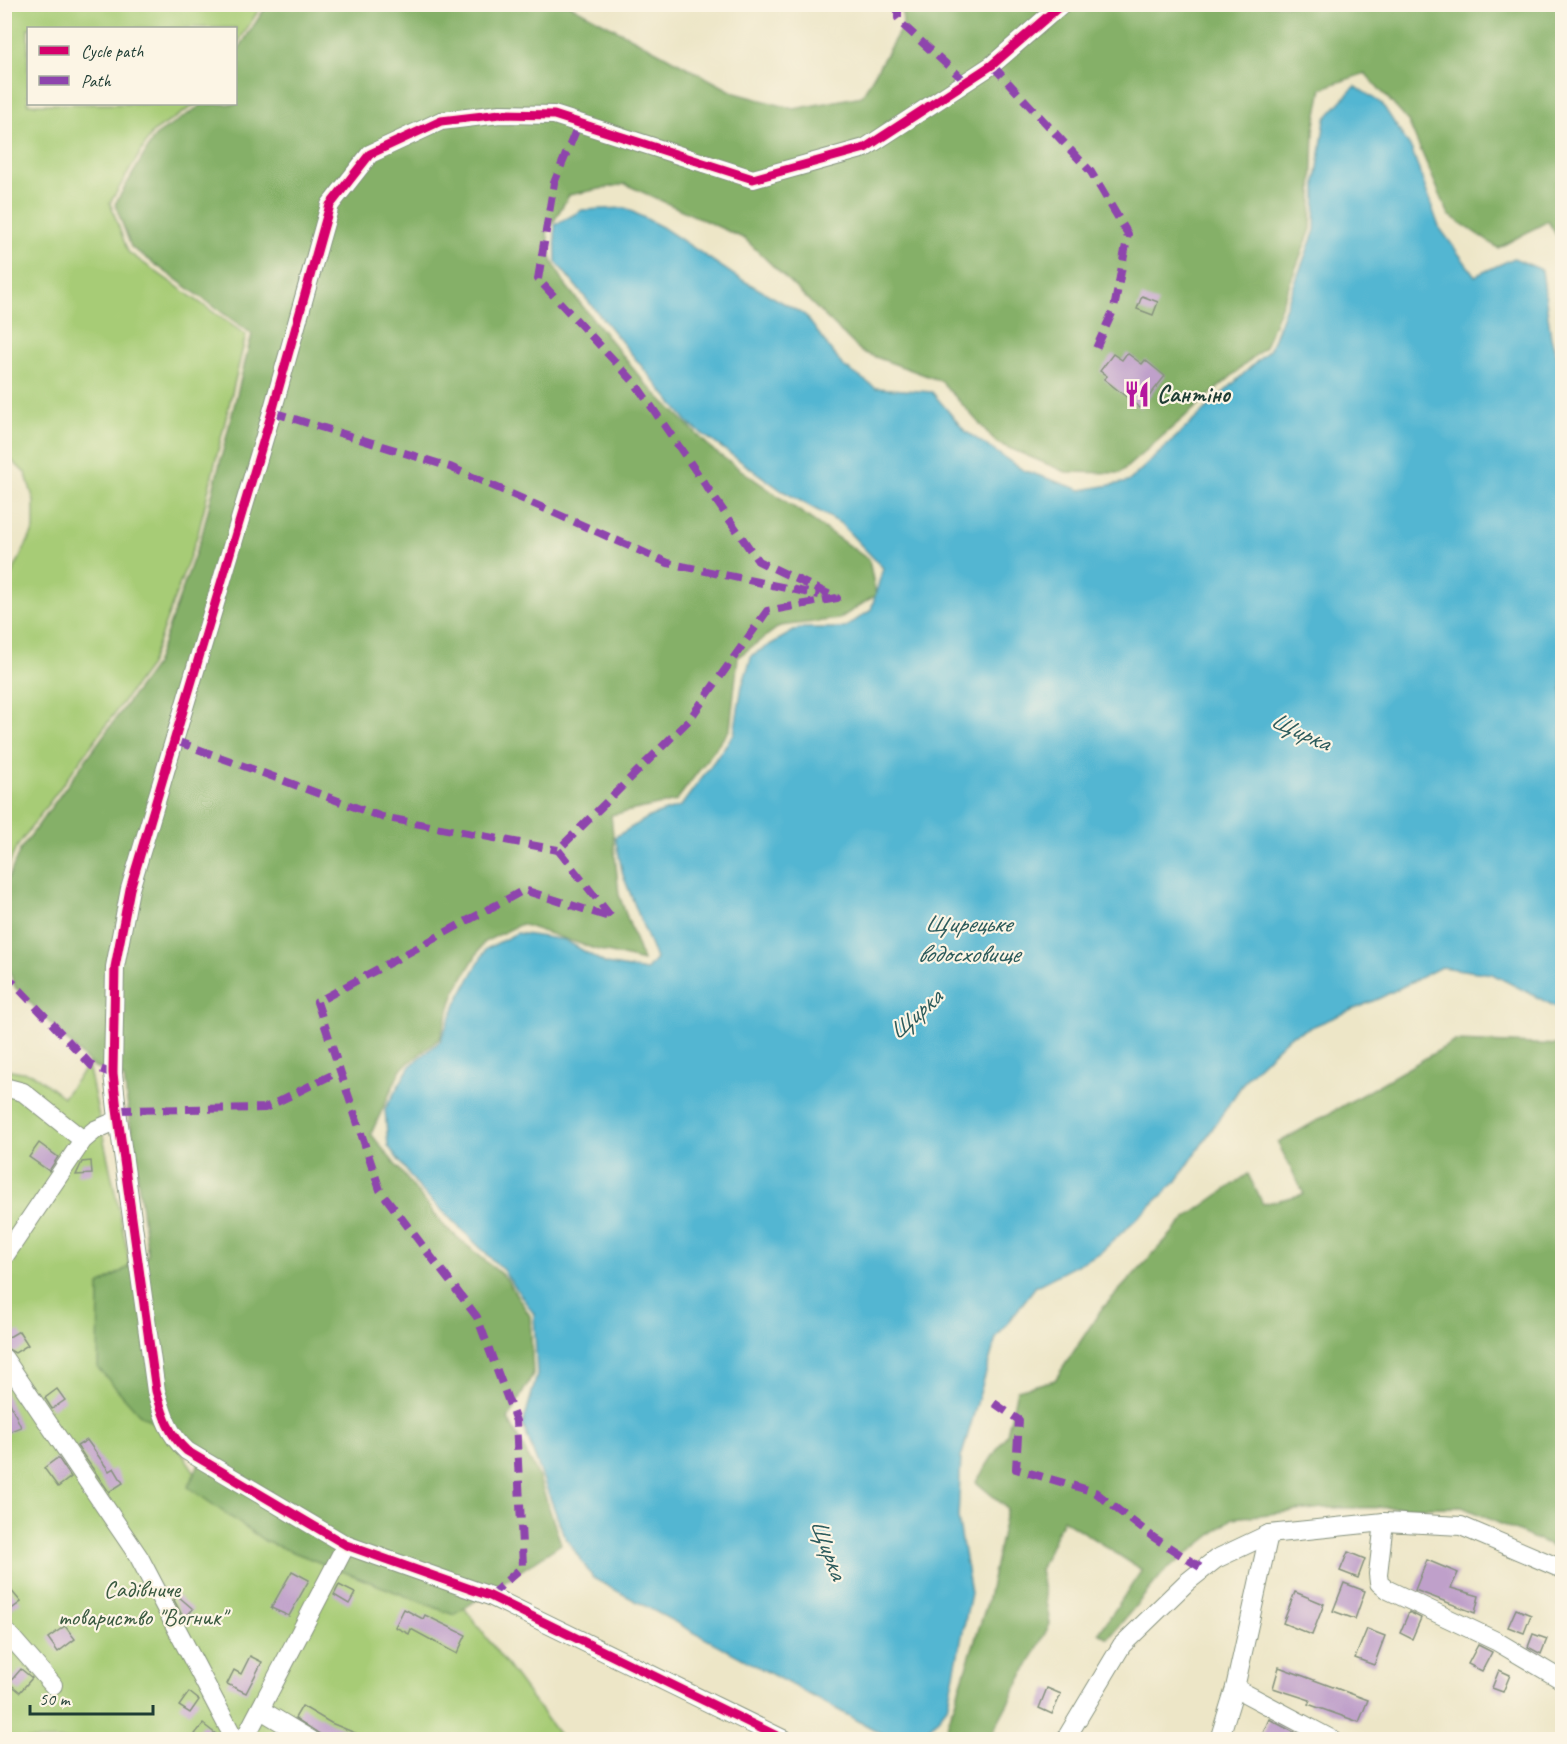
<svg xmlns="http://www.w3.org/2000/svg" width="1567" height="1744" viewBox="0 0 1567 1744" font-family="Caveat,sans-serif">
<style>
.green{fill:#a7cc76;stroke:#638455;stroke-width:1.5}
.forest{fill:#85b067;stroke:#52764e;stroke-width:1.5}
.water{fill:#53b6d2;stroke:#397a83;stroke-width:1.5}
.building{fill:#bfa0ca}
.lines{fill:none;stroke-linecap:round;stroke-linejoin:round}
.minor-casing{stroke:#86927e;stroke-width:20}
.minor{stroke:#fff;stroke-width:18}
.quiet{stroke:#8e44ad;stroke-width:8;stroke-dasharray:15 8;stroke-linecap:butt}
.cycleway-casing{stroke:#fcf5e5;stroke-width:13}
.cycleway{stroke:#d6006c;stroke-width:9}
.labels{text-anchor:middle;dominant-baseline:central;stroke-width:4.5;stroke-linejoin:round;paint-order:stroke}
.poi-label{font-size:24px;font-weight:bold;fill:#1f3d34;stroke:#fcf5e5;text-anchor:start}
.park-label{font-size:24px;fill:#3a5a41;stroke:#fcf5e5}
.water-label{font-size:26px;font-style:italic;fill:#2c5b5c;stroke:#fcf5e5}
</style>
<rect width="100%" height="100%" fill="#fcf5e5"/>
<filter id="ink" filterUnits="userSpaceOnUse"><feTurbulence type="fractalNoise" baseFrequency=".0167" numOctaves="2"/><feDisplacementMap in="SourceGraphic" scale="12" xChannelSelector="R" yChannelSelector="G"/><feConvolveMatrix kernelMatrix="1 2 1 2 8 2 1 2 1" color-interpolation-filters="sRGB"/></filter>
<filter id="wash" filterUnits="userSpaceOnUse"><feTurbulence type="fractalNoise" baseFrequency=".008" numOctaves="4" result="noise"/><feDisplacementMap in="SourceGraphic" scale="24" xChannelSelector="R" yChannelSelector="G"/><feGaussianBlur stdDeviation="1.35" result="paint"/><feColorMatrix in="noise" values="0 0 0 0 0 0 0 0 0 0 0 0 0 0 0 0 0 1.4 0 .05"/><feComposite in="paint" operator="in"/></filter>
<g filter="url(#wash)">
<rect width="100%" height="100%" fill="#ede6c7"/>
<g class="green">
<polygon points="5,4 262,5 236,46 236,28 28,28 28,104 196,104 152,133 110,203 128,252 246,335 198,534 150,665 16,848 5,874 5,588 34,529 34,501 26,474 5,454"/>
<polygon points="88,1065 127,1249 146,1400 200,1480 451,1590 562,1739 5,1740 5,1069 33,1074 63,1097"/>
</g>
<g class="forest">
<polygon points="267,5 570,5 735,93 794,109 862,96 903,25 902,5 1562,5 1562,245 1548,221 1498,248 1449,215 1408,121 1365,73 1322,88 1314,130 1311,229 1265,347 1120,473 1066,472 997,443 941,381 862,352 745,239 625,184 569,195 547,233 552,261 567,287 644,382 714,451 869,560 876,595 839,619 780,626 738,657 730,729 676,801 611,815 619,895 643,961 595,949 521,924 484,942 456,989 440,1038 401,1069 371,1134 445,1227 506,1278 530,1316 533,1374 508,1419 538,1475 561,1544 454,1615 265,1541 188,1487 204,1453 139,1414 98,1368 99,1285 148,1255 124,1078 92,1066 15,987 5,958 5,886 20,850 155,665 202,535 252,334 131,247 115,204 155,136 203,104 236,104 236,53"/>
<polygon points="1455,1041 1562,1045 1562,1551 1462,1507 1323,1508 1233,1518 1163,1573 1108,1639 1099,1633 1142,1570 1063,1519 1040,1570 1050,1624 989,1739 943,1739 987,1603 1007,1508 976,1482 1007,1434 1017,1390 1055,1380 1101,1310 1186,1218 1248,1174 1263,1204 1304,1194 1278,1143"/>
</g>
<polygon class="water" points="1355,86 1382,104 1412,150 1439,227 1475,276 1514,258 1542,270 1551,338 1562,372 1562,1010 1492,974 1441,967 1380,998 1290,1036 1248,1076 1177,1181 1100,1253 1036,1286 996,1338 961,1458 958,1518 971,1593 947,1707 921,1739 892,1739 593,1578 564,1535 523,1425 537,1375 534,1314 503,1270 420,1189 388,1146 385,1109 410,1066 440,1041 458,1000 486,949 517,933 565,940 606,964 646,971 656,959 623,875 615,837 651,816 681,806 734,734 742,686 752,655 799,628 844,628 871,610 883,568 840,523 781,490 690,425 556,262 555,225 582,210 625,208 662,227 737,277 805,315 842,365 876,388 932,392 965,431 1023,470 1081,490 1128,482 1270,349 1315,230 1316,182 1325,119"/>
<g id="blocks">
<g class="building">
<polygon points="1142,296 1158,302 1153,315 1137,309"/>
<polygon points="1127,353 1142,364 1145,360 1165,376 1140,408 1104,379 1107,376 1100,371 1113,354 1122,360"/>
<polygon points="39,1143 58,1157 49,1171 29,1157"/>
<polygon points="91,1161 92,1174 76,1175 82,1162"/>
<polygon points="19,1331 28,1345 15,1353 4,1347 4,1340"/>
<polygon points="57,1389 65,1400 52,1409 45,1398"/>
<polygon points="4,1390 21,1427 4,1434"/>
<polygon points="87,1440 109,1471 114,1468 123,1483 109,1492 77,1446"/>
<polygon points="56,1459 59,1459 71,1477 58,1487 44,1468"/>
<polygon points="1348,1552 1365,1559 1358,1578 1340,1571"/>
<polygon points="1427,1560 1458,1573 1451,1588 1479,1596 1475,1613 1415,1590"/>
<polygon points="292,1571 309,1580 289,1616 271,1608"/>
<polygon points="4,1582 21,1602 10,1610 4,1603"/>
<polygon points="1344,1583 1365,1591 1355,1619 1333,1611"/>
<polygon points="339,1585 355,1593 349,1604 334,1595"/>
<polygon points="1295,1592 1324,1604 1312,1635 1283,1623"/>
<polygon points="178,1596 193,1609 184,1619 174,1600"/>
<polygon points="404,1609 423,1619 425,1615 466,1635 457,1654 411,1629 409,1634 395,1627"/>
<polygon points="1516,1609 1531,1615 1524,1633 1508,1627"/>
<polygon points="1409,1612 1421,1618 1412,1639 1400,1633"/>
<polygon points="65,1626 75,1639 58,1652 48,1638"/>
<polygon points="1367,1629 1385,1636 1374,1665 1355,1658"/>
<polygon points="1533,1634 1547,1639 1541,1654 1528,1647"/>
<polygon points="1478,1645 1492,1652 1482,1671 1468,1664"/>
<polygon points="250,1656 262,1662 246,1693 227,1684 234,1670 241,1674"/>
<polygon points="1279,1667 1368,1700 1359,1722 1308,1704 1310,1700 1273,1688"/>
<polygon points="21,1669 32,1678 20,1692 9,1683"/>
<polygon points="1499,1670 1510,1675 1503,1692 1492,1688"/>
<polygon points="1047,1688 1061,1694 1052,1714 1039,1708"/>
<polygon points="189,1692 199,1700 190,1713 179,1706"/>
<polygon points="302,1706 331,1723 372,1740 334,1740 321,1735 295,1718"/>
<polygon points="1269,1719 1308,1740 1260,1740"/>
<polygon points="203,1724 221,1738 222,1740 203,1740 195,1734"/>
</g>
</g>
</g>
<g filter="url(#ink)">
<use href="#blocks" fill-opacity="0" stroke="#86927e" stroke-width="1.5"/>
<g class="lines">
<g class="minor-casing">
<g id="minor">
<polyline points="4,1087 23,1092 83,1140"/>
<polyline points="4,1257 83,1140 95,1130 118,1120"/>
<polyline points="4,1358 139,1557 235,1740"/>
<polyline points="1384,1522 1378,1574 1379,1583 1386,1589 1496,1641 1562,1680"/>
<polyline points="4,1629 53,1685"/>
<polyline points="1235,1688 1333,1740"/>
<polyline points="261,1710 311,1740"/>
<polyline points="244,1740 346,1545"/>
<path d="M 785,1740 L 490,1596 L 346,1545 L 187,1451 C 168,1434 163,1415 156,1391 L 117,1110 L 113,1073 L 115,967 L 130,889 L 272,412 L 330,205 L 370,154 L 441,121 L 500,114 L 554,115 L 753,179 L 865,148 L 992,65 L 1062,4"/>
<polyline points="1065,1740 1122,1645 1187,1582 1216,1559 1269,1534 1384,1522 1461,1526 1562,1569"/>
<polyline points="1219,1740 1235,1688 1269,1534"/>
</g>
</g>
<use href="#minor" class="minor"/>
<g class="quiet">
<polyline points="898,4 898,18 903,25 966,82"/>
<polyline points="992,65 1091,172 1128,234 1114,309 1093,355"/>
<polyline points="272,412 450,467 668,563 819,595"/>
<polyline points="176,741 382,817 558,850"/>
<polyline points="4,973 92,1066 116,1075"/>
<polyline points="117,1110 265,1108 340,1071"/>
<polyline points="994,1403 1019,1420 1016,1469 1095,1492 1153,1537 1203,1569"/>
<polyline points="490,1596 523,1566 516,1421 477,1317 380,1190 317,1002 524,890 612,918 558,850 689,720 767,611 837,598 758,561 635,383 538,279 554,183 579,123"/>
</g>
<g class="cycleway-casing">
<path id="cycleway" d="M 785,1740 L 490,1596 L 346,1545 L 187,1451 C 168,1434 163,1415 156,1391 L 117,1110 L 113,1073 L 115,967 L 130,889 L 272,412 L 330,205 L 370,154 L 441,121 L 500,114 L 554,115 L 753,179 L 865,148 L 992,65 L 1062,4"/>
</g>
<use href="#cycleway" class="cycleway"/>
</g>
</g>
<defs>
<g id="restaurant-bare" transform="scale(2.07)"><path d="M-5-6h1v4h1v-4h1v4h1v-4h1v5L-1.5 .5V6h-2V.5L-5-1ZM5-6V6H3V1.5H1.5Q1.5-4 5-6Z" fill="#b5179e" stroke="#fcf5e5" stroke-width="2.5" paint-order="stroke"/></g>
</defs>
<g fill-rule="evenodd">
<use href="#restaurant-bare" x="1137" y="394"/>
</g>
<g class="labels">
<g class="poi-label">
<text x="1157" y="394">Сантіно</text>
</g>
<g class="park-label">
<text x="142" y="1589">Садівниче<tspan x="142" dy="28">товариство "Вогник"</tspan></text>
</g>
<g class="water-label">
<text transform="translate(1301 731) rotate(24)">Щирка</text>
<text x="968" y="923">Щирецьке<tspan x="968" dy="30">водосховище</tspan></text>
<text transform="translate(915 1014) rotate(-42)">Щирка</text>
<text transform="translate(829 1549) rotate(69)">Щирка</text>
</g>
</g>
<rect width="1567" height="1744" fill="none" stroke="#fcf5e5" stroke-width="24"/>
<rect x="27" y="27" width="210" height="78" fill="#fcf5e5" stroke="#a4ab9e" stroke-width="1.5"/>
<rect x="39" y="46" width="30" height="9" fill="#d6006c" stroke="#a4ab9e" stroke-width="1.5"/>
<text x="81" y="57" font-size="18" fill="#1f3d34">Cycle path</text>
<rect x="39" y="76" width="30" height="9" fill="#8e44ad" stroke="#a4ab9e" stroke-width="1.5"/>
<text x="81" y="87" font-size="18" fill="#1f3d34">Path</text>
<path d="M30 1705v9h123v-9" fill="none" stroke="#1f3d34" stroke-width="3"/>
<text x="39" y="1705" font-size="18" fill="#1f3d34" stroke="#fcf5e5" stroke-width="4.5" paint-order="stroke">50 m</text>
</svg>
